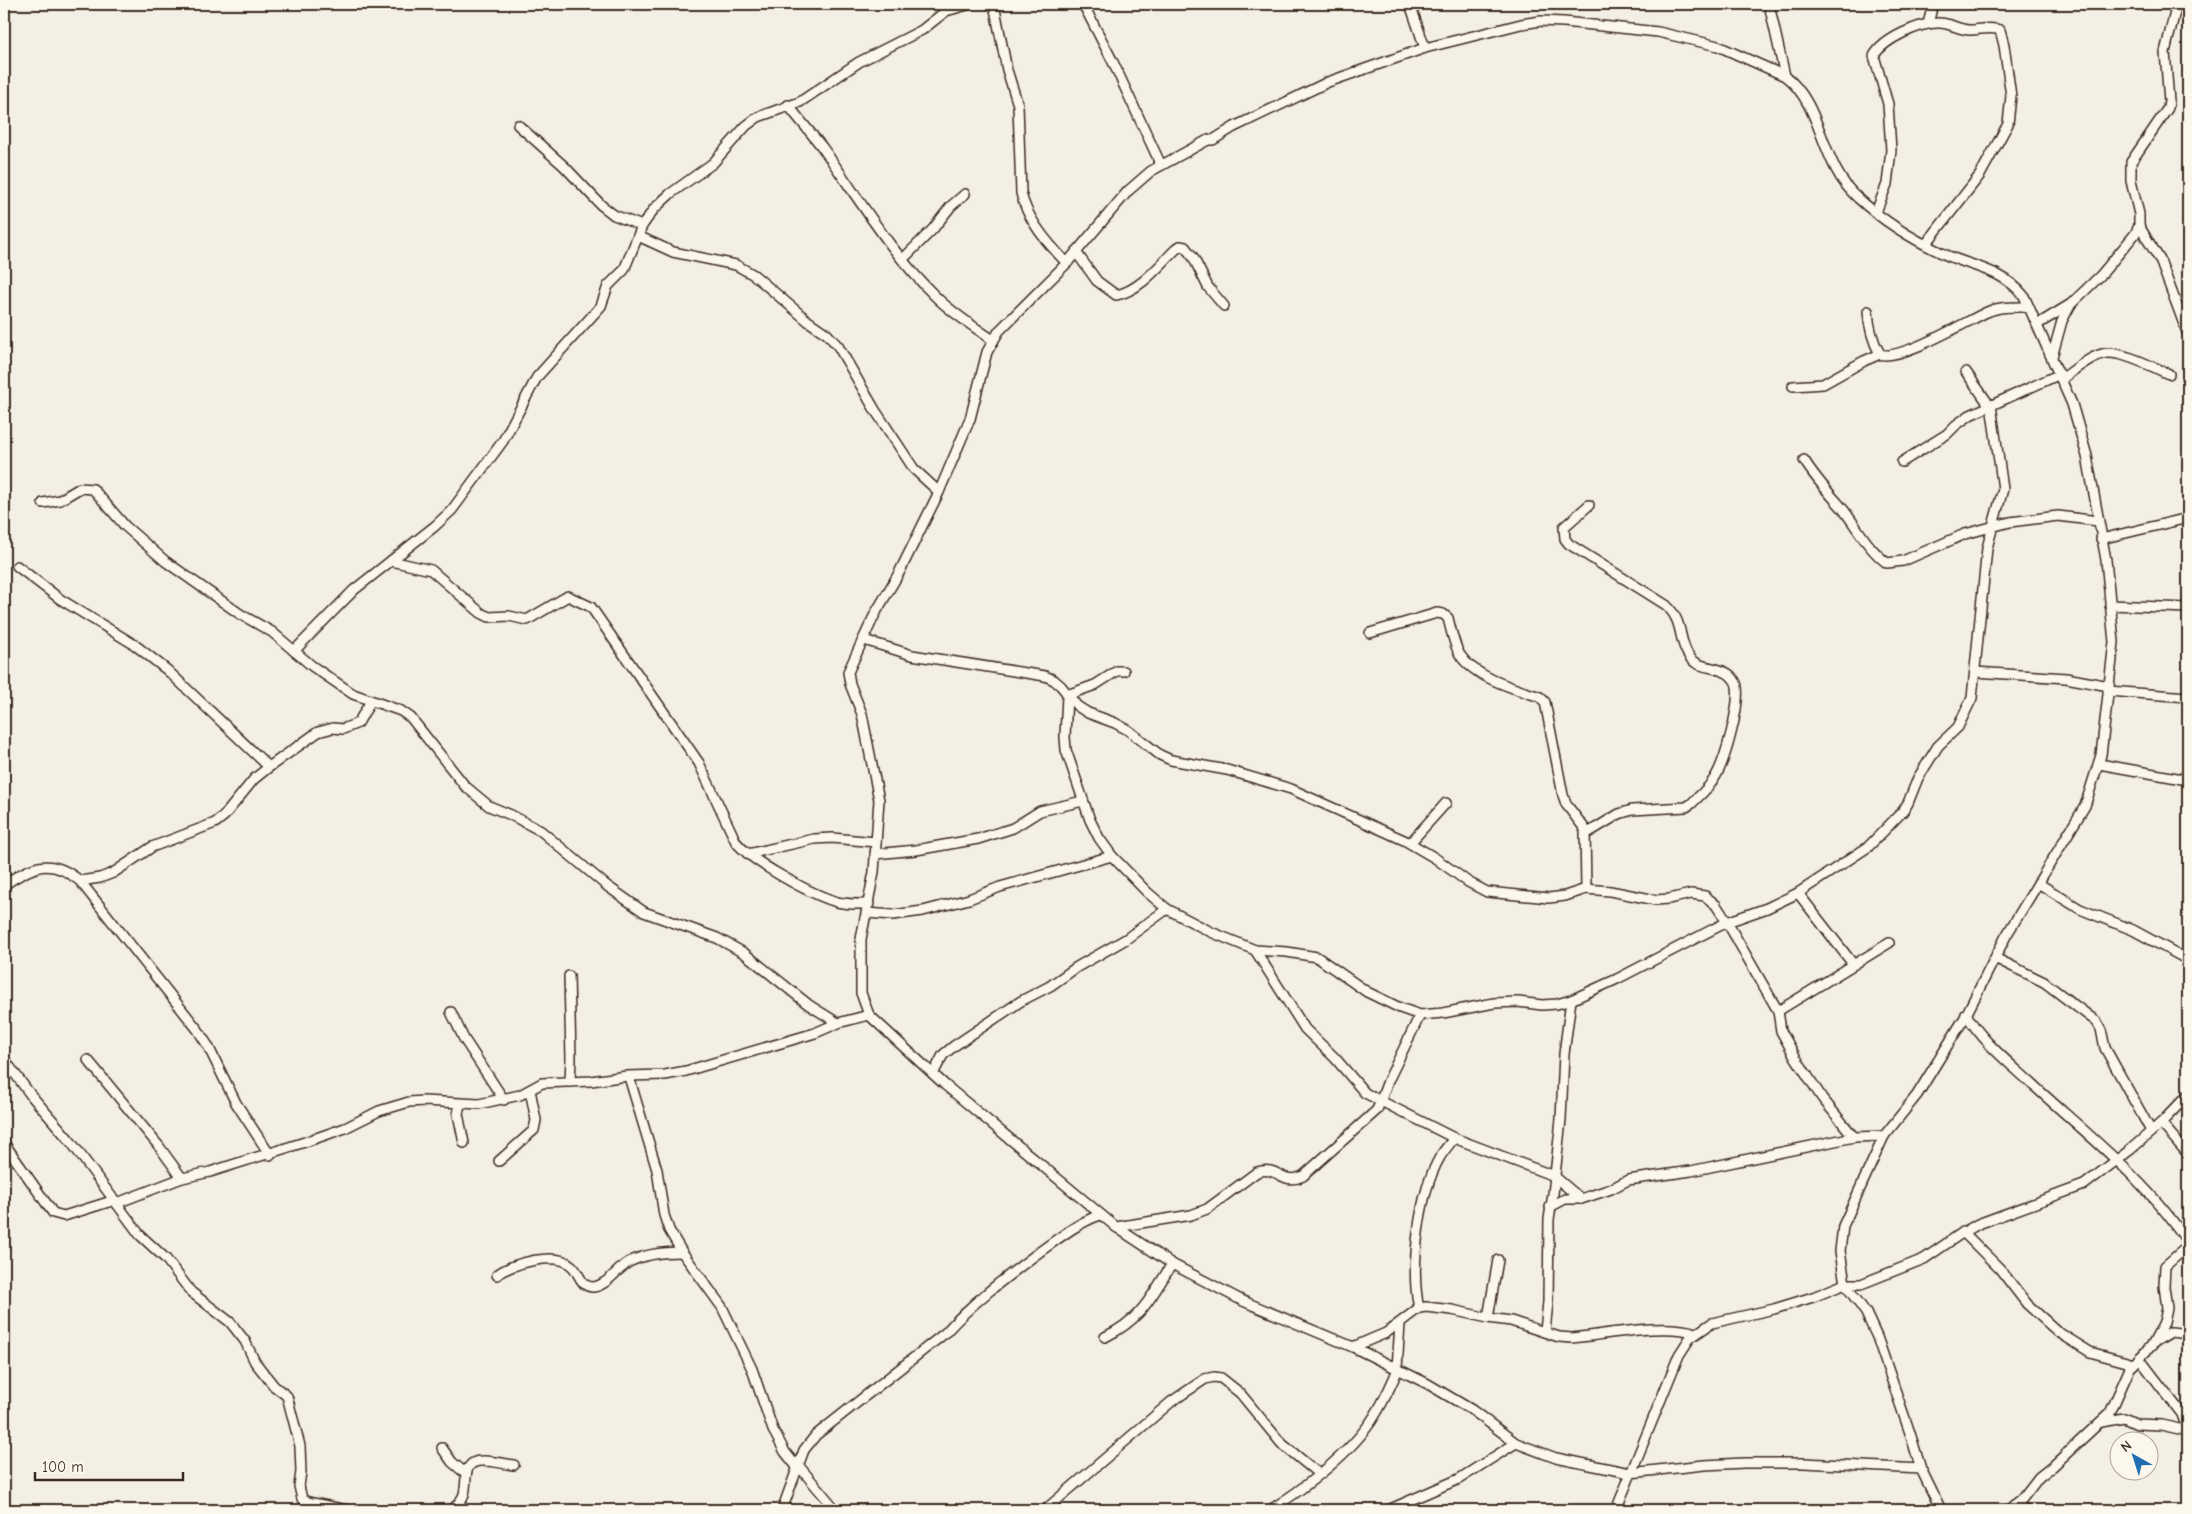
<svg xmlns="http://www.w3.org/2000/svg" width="2192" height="1514" viewBox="0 0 2192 1514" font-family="'Comic Neue',sans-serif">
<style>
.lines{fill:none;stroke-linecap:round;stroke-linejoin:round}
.minor-casing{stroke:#3b2a1e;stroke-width:12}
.minor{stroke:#fbf7ec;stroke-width:9}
</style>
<rect width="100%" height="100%" fill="#f3efe4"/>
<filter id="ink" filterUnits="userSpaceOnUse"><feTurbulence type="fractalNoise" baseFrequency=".02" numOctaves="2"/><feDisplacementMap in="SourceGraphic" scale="10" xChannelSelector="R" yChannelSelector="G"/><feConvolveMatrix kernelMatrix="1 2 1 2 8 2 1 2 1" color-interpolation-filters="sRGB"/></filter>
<g filter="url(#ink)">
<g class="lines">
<g class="minor-casing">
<g id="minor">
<path d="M 994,4 L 1007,70 L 1018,105 L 1021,193 C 1027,220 1048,244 1067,263"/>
<polyline points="1083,4 1112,60 1161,165"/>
<polyline points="1410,4 1425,48"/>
<polyline points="1769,4 1785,76"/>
<polyline points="1928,24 1933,4"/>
<path d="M 788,105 C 799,119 811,133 822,147 C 858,197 890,252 935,296 C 952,313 973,326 993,340"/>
<polyline points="518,125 564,166 601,205 614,215 642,226"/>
<path d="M 1876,212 L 1887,184 L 1891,150 L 1888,104 L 1874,56 C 1883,39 1921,22 1940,23 C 1950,23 1959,30 1970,30 C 1980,30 1990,26 2000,30 L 2004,45 L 2011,96 L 2008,124 L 1980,175 L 1926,244"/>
<polyline points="2139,226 2160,260 2188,335"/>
<polyline points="638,236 673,252 736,265 754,275 808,321 827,334 838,346 875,410 914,469 939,492"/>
<path d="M 1076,252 L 1097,281 L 1116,295 C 1139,291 1159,266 1175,250 L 1180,246 L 1185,247 L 1193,257 L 1208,287 L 1224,306"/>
<polyline points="903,259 933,229 951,206 965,194"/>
<path d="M 1868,311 C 1869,328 1872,340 1880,354 C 1899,362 1967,321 1987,312 C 2000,306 2015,307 2029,307"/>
<polyline points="2038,324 2071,304"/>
<polyline points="2052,357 2062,321 2071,304 2101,275 2135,234 2139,226 2139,214 2131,181 2131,162 2168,108 2169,101 2165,52 2177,4"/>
<polyline points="1966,372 1990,406"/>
<path d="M 2062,379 C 2074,370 2088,358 2102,354 C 2118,349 2153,367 2169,374"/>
<polyline points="1793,386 1823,384 1864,361 1880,354"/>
<path d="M 1804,460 C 1815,478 1829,493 1843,509 C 1857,527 1868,549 1887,563 L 1903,561 L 1965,534 L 2010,522 L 2058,516 L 2098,521"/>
<polyline points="1902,462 1947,434 1956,425 1970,415 2060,374"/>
<polyline points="43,503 60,500 80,488 93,489 125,526 165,561 240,614 272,632 312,666 353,694 401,711 411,718 465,786 489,806 511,815 541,831 607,886 644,912 717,938 744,953 809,1005 838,1023"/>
<polyline points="2101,539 2188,518"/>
<path d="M 391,561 L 431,570 L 481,613 L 489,617 L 509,616 L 527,620 L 568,596 L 591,607 L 699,763 L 736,842 C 752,862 809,893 834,901 C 845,905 857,904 869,904"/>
<polyline points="17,566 60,599 135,645 167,670 269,767"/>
<polyline points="2110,605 2188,608"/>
<path d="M 1370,633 L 1437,613 L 1443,614 L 1448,618 C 1451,630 1454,645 1460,655 C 1475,678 1516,689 1540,697 L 1545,702 L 1563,795 L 1566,804 L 1585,829 L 1586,889"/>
<polyline points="864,640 912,655 1045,676 1054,680 1061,686 1077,706 1088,713 1115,723 1128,730 1160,755 1171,760 1227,770 1291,789 1406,841 1435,858 1468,882 1487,892 1549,898 1565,896 1586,889 1610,891 1656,900 1669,899 1691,894 1705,896 1716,905 1727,922 1778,1011 1781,1031 1796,1058 1822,1098 1854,1137"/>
<polyline points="294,651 354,590 435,526 452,510 503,441 537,377 601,306 608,286 624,270 642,226 654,209 670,194 713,163 746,126 758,117 800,102 859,62 922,30 946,11 971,4"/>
<polyline points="1124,671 1117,671 1095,685 1067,695 1065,737 1066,750 1090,820 1099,838 1112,856 1147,892 1167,909 1211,932 1255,950 1287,952 1317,957 1367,992 1400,1008 1420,1015 1443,1013 1494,1003 1518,1002 1542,1005 1557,1004 1571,1000 1617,979 1727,922 1767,908 1798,893 1868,847 1903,811 1908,803 1918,778 1938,746 1958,727 1972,698 1987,548 2003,489 1991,405"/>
<polyline points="1975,672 2066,678 2109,686"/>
<polyline points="2108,691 2188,697"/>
<polyline points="2099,764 2188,780"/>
<path d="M 1586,834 L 1619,814 L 1632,810 L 1686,807 L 1691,804 C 1699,796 1708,789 1714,779 C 1725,763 1740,706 1737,687 C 1737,683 1733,678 1730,675 C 1718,665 1697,670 1689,656 C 1677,639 1685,623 1666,605 L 1569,544 L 1565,539 L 1564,527 L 1589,505"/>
<polyline points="1410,843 1446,803"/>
<polyline points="748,854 814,839 832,838 876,842"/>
<polyline points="875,854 916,850 978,839 1013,828 1040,811 1083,801"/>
<polyline points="80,881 100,878 113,873 152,847 215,823 224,816 254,779 269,767 318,732 333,728 343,729 358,723 371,701"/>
<polyline points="2038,883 2080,909 2133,930 2188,960"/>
<path d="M 4,885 C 33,865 51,857 80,881 L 198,1030 L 208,1046 L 236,1103 L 270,1155"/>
<polyline points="1798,893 1853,964"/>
<polyline points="867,913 893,915 923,911 969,899 1000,887 1112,856"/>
<polyline points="1255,950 1305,1029 1335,1058 1365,1093 1454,1138 1554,1176 1581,1199 1611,1189 1628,1180 1691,1171 1854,1137 1884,1136"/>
<polyline points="1995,958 2044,982 2097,1022 2101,1029 2105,1048 2151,1131"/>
<polyline points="569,976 571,1058 570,1082"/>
<polyline points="1778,1011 1889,943"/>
<polyline points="451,1012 464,1039 504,1100"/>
<path d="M 1966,1014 C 1983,1042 2007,1061 2031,1083 C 2083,1131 2150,1183 2188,1243"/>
<polyline points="4,1059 30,1094 71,1142 140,1235 166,1259 191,1292 230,1322 245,1341 255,1362 274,1386 287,1396 300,1446 301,1472 299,1486 302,1499 308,1502 347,1510"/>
<polyline points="88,1060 158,1145 182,1178"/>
<polyline points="933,1074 943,1055 954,1046 1021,1001 1050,986 1077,967 1126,939 1167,909"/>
<polyline points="629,1077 657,1170 664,1215 669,1230 682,1252 722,1307 752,1369 773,1430 785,1452 797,1467"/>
<polyline points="460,1104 458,1114 464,1143"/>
<polyline points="2161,1123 2188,1154"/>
<polyline points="4,1143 53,1213 64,1216 115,1200"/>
<polyline points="499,1161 534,1130 536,1120 530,1090"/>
<polyline points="117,1203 182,1178 210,1172 308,1141 345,1128 379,1111 409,1102 424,1101 479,1104 520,1095 542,1083 591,1081 627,1076 665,1075 686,1071 815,1033 838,1023 869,1015"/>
<polyline points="1550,1207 1565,1199 1581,1199"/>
<path d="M 1116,1227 L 1191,1215 L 1207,1209 L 1257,1172 C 1280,1165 1280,1186 1303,1176 L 1377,1110 L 1388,1081 L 1420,1015"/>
<polyline points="1963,1232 2000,1269 2027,1304 2058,1332 2090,1352 2134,1364"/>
<path d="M 497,1275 C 511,1263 557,1251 572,1266 C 579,1272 580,1286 592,1287 C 606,1287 618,1268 629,1262 C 645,1254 665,1252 682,1252"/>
<path d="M 1419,1308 C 1410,1268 1419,1193 1440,1157 C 1444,1150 1450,1144 1454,1138"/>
<polyline points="1488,1318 1498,1260"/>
<polyline points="1545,1331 1548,1302 1549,1219 1553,1194 1561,1119 1564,1054 1571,1000"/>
<path d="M 1105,1337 C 1142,1319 1151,1297 1172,1264"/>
<polyline points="2156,1341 2171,1332 2188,1334"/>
<path d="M 1353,1347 L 1386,1333 L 1419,1308 L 1426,1307 L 1452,1310 L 1488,1318 L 1511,1321 L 1559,1337 L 1572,1338 C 1604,1335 1666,1322 1696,1333"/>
<polyline points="2139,1358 2182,1414 2188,1432"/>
<polyline points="1397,1368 1400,1324"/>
<polyline points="2101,1422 2124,1418 2137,1424 2161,1425 2188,1431"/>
<polyline points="442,1448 452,1462 465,1473"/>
<polyline points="798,1465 836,1510"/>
<path d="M 1921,1469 L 1804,1463 L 1744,1463 L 1704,1465 L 1630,1473 L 1556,1458 L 1516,1443 L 1472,1410 L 1428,1384 L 1353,1347 L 1243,1301 L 1172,1264 L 1116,1227 L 945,1085 L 869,1015 L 861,993 L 861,939 L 874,872 L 879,800 L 862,714 L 850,684 L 848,672 L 875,614 L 899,573 L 939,492 L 970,419 L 987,352 L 999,331 L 1067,263 L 1128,191 L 1151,171 L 1208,140 L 1213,140 L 1234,127 L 1328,82 L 1425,48 L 1521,24 L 1541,21 L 1564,22 L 1658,32 L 1718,46 L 1785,76 C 1824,106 1819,164 1858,198 C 1883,221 1914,240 1944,254 C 1974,268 2002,269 2024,296 L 2072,404 L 2087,456 L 2106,560 L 2114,642 L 2101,755 L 2085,806 L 2006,936 L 1965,1017 L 1917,1095 L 1884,1136 L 1843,1226 L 1840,1251 L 1845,1284 L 1866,1313 L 1877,1337 L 1910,1433 L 1921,1469 L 1941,1510"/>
<polyline points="2014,1505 2027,1510"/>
<path d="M 452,1510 C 456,1506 462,1501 464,1494 C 468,1481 461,1461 482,1461 C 492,1460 503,1464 514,1465"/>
<path d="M 782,1510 L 804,1450 L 816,1435 L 945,1333 C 973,1302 1005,1278 1038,1253 C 1058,1239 1077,1223 1100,1215"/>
<polyline points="1045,1510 1171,1402 1205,1379 1214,1377 1221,1378 1240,1393 1281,1443 1319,1474"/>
<path d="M 1270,1510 C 1302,1490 1345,1457 1367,1427 C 1380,1410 1390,1388 1398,1369"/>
<polyline points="1388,1510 1459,1479 1516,1443"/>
<polyline points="1616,1510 1679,1355 1690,1338 1712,1323 1774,1309 1813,1297 1845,1284 1861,1284 1924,1259 1959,1235 1978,1224 2084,1185 2130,1150 2161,1123 2188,1095"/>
<polyline points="2008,1510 2022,1499 2039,1477 2053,1466 2110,1413 2130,1368 2153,1344 2164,1323 2167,1308 2164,1286 2165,1266 2188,1246"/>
</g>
</g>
<use href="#minor" class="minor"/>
</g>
</g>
<rect width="2192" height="1514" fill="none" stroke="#fbf7ec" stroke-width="20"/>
<rect x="10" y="10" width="2172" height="1494" fill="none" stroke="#3b2a1e" stroke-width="2" filter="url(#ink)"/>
<g transform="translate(2134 1456) rotate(321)"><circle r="24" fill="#fbf7ec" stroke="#aea59a"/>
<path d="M0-4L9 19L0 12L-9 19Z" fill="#1f6fb2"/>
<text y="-8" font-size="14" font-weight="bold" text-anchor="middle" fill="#3b2a1e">N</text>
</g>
<path d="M35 1472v8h148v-8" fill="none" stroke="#3b2a1e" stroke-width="2.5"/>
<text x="42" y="1472" font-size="15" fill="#3b2a1e" stroke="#fbf7ec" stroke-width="4" paint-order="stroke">100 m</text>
</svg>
